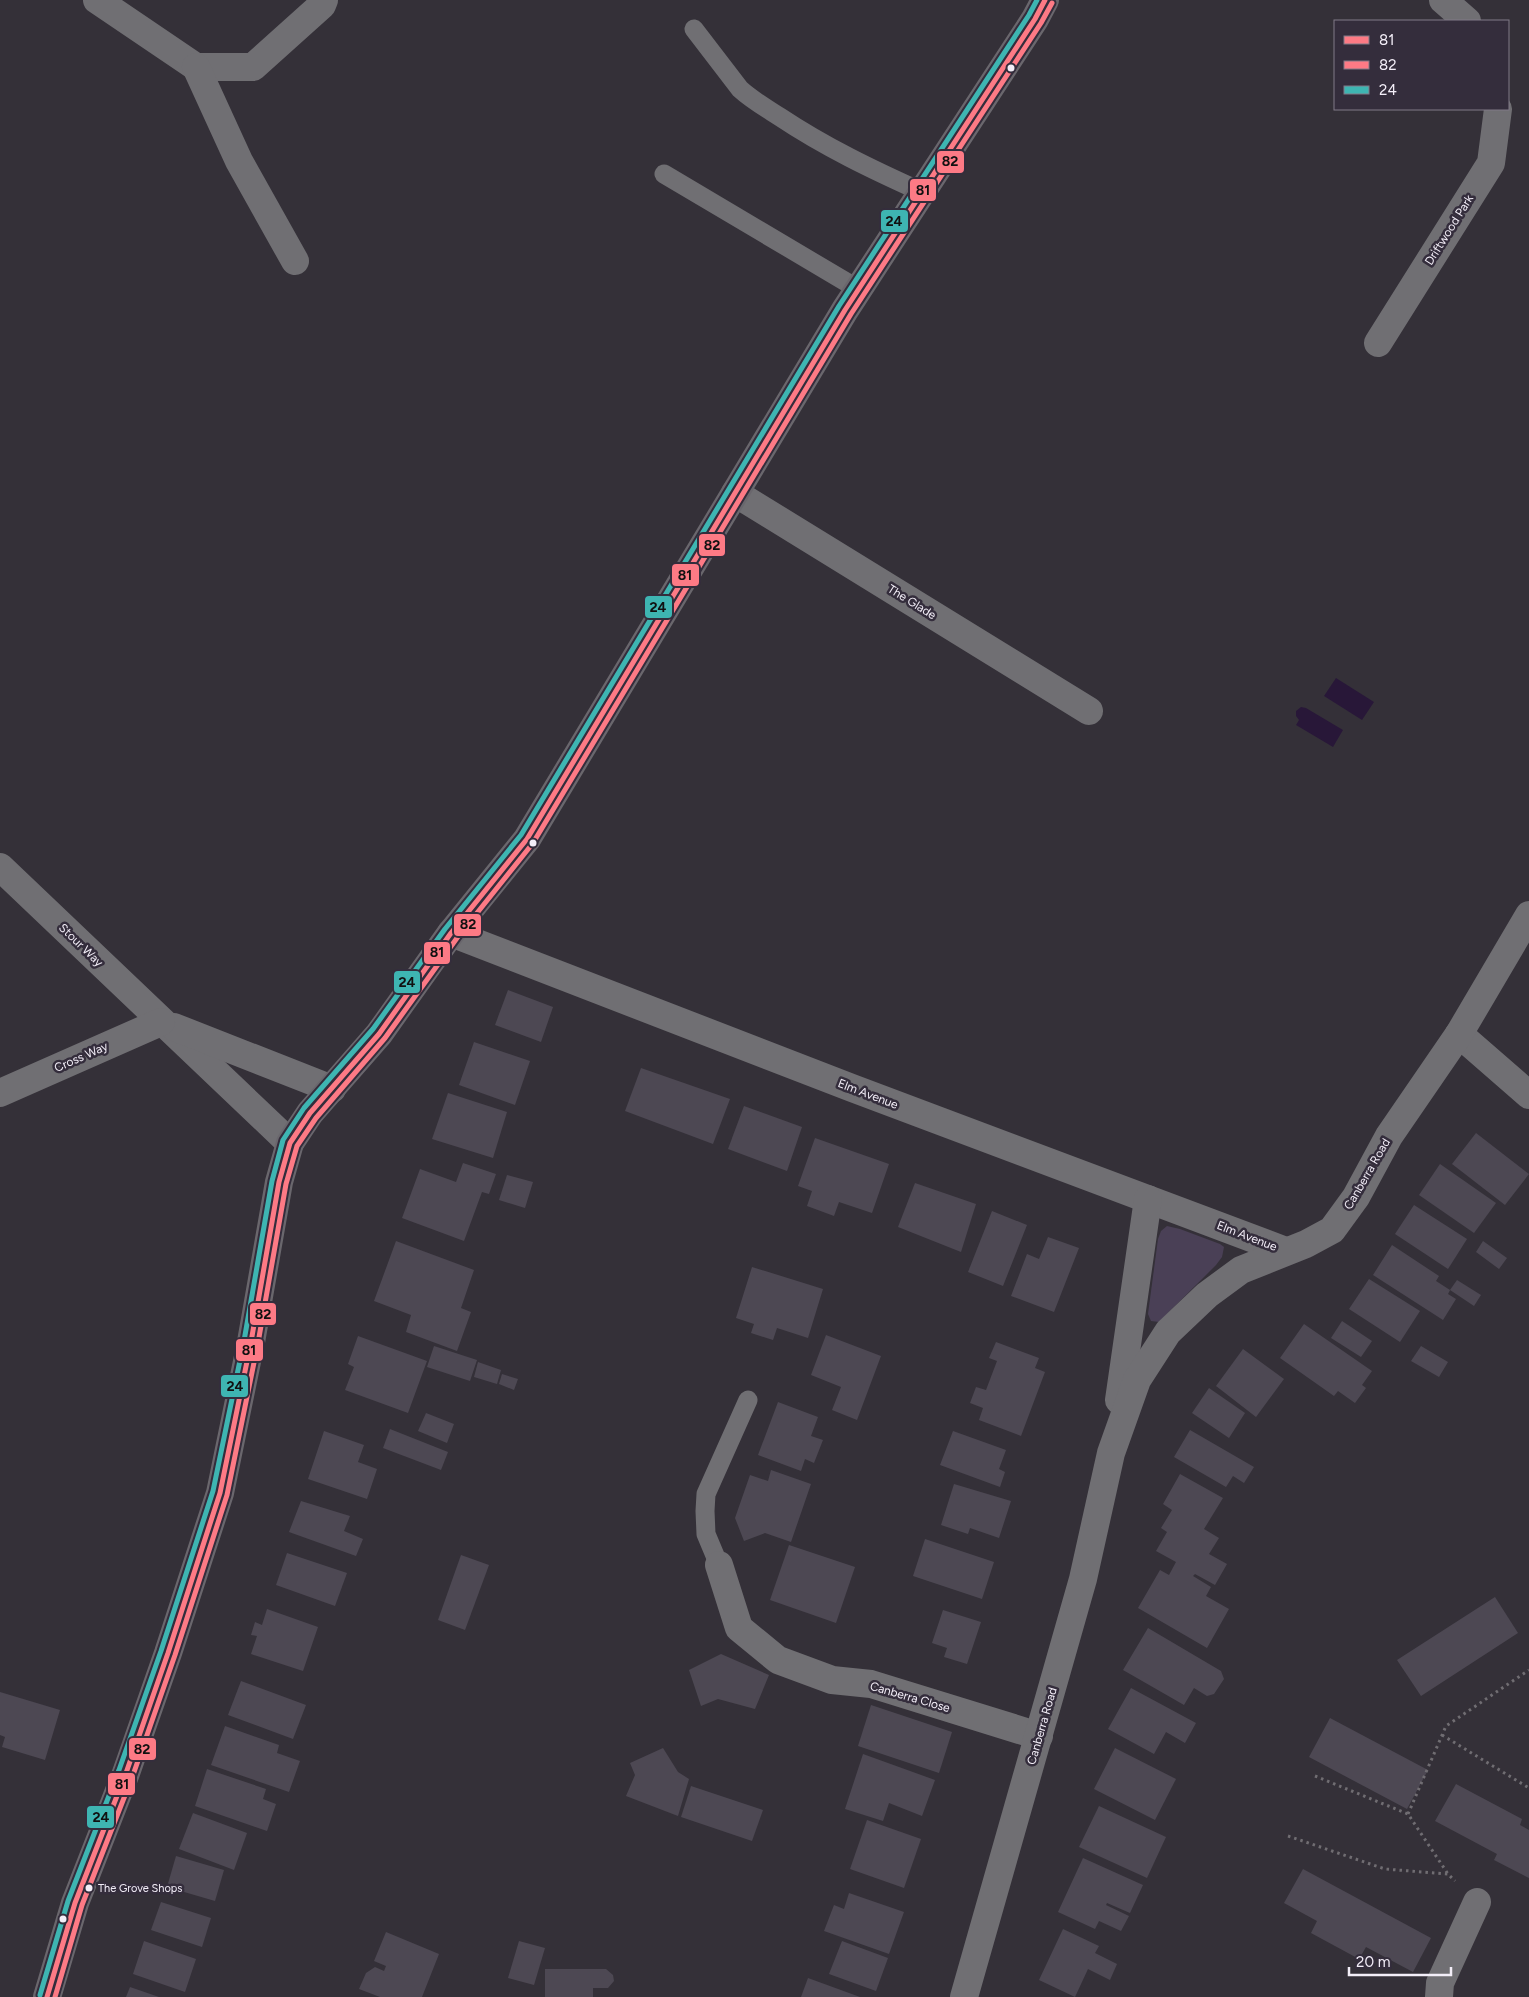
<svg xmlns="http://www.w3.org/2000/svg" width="1529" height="1997" viewBox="0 0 1529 1997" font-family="Figtree,sans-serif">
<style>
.green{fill:#4a4056}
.water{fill:#281738}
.building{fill:#4d4853}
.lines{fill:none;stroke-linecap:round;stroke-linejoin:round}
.path{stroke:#706d72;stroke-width:3;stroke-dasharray:2.5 4;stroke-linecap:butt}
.lane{stroke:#706f73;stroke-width:19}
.street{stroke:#706f73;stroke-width:28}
.secondary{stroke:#6a676d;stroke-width:28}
.bus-1-casing{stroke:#342d3c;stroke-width:9}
.bus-2-casing{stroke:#342d3c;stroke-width:9}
.bus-3-casing{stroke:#342d3c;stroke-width:9}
.bus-1{stroke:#fd7a85;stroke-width:5}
.bus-2{stroke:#fd7a85;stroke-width:5}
.bus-3{stroke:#3eb5b2;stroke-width:5}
.bus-dot{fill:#f3eef8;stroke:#342d3c;stroke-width:2}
.labels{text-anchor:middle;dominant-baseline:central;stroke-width:5;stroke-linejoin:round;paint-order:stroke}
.bus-label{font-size:11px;fill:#f3eef8;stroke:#342d3c;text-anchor:start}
.street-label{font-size:12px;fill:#f3eef8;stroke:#342d3c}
.line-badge{stroke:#342d3c;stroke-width:2}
.pale-badge-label{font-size:14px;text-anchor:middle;font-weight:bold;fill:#111}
</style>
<rect width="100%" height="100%" fill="#343038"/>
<polygon class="green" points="1167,1226 1180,1229 1220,1244 1224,1247 1222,1257 1216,1265 1159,1322 1151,1321 1148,1314 1158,1239 1161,1231"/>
<g class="water">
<polygon points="1336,678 1374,702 1362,720 1324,696"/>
<polygon points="1301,707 1306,708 1343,730 1333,747 1296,725 1299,720 1296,716 1296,711"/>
</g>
<g class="building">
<polygon points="508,990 553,1007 541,1042 495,1025"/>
<polygon points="474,1042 530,1061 515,1105 459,1085"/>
<polygon points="641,1068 730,1099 713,1144 625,1111"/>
<polygon points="448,1093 507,1112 493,1158 432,1139"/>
<polygon points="744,1106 802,1127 787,1171 728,1149"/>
<polygon points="1476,1133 1529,1174 1505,1205 1452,1164"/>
<polygon points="815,1138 889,1164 872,1213 839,1202 834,1216 807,1206 812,1191 798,1186"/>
<polygon points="463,1163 496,1174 489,1194 482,1192 464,1241 402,1218 420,1169 456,1182"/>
<polygon points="1440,1164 1496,1203 1474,1233 1419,1195"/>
<polygon points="507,1175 533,1182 525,1208 499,1200"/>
<polygon points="915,1183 976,1204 961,1252 898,1227"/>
<polygon points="1414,1205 1467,1239 1448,1269 1395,1234"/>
<polygon points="992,1211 1027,1225 1003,1286 968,1272"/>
<polygon points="1048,1237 1079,1248 1054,1312 1011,1296 1027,1254 1039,1259"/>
<polygon points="396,1241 474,1270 461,1308 471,1312 457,1351 406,1332 411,1315 374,1301"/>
<polygon points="1483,1241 1507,1258 1499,1269 1476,1252"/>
<polygon points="1392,1245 1439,1276 1436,1281 1450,1290 1448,1294 1456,1299 1443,1320 1373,1275"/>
<polygon points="752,1267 823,1289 808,1338 777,1328 773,1340 751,1333 754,1324 736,1318"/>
<polygon points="1369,1279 1420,1311 1400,1342 1349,1309"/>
<polygon points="1457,1280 1481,1295 1474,1306 1450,1290"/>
<polygon points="1342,1321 1372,1341 1361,1357 1331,1338"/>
<polygon points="1304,1324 1372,1371 1362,1385 1366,1388 1355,1403 1338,1391 1334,1396 1280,1358"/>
<polygon points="826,1335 881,1356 857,1420 832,1410 841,1387 811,1375"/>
<polygon points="358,1336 427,1361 408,1413 345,1390 354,1367 348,1364"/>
<polygon points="996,1342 1039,1358 1035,1368 1045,1372 1021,1436 979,1420 983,1408 970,1403 976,1387 986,1390 997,1361 989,1358"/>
<polygon points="434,1346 477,1360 470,1381 427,1367"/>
<polygon points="1421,1346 1448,1362 1439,1377 1411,1361"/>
<polygon points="1243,1349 1284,1379 1256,1417 1216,1386"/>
<polygon points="478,1362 501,1370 497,1384 474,1377"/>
<polygon points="502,1374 518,1379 514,1390 499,1384"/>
<polygon points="1209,1388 1245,1413 1229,1438 1192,1413"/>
<polygon points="778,1402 818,1417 811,1436 823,1440 814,1463 805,1459 801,1471 758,1455"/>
<polygon points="426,1413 454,1424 447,1443 418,1431"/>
<polygon points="390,1429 448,1452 441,1470 383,1448"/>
<polygon points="1190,1430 1254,1467 1244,1483 1233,1476 1226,1487 1174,1457"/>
<polygon points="324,1431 364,1445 358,1462 377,1469 367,1499 308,1479"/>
<polygon points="953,1431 1006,1450 999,1469 1005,1472 1000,1487 940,1465"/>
<polygon points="771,1470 811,1484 791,1542 765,1533 744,1541 735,1518 750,1475 768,1481"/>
<polygon points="1180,1474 1223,1498 1204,1529 1219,1538 1209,1554 1227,1564 1215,1585 1195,1574 1193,1576 1211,1587 1206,1596 1229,1609 1207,1648 1138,1608 1160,1570 1169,1575 1176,1562 1156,1551 1167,1532 1161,1528 1172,1510 1163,1504"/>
<polygon points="954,1484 1011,1501 999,1538 970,1528 968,1534 941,1525"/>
<polygon points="301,1501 350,1516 344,1531 363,1539 356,1556 289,1532"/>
<polygon points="925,1539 994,1562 982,1599 913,1576"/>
<polygon points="789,1545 855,1567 836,1623 770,1600"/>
<polygon points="287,1553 347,1573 335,1606 276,1585"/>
<polygon points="461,1555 489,1565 465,1630 438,1620"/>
<polygon points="1495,1597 1518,1633 1421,1696 1397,1660"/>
<polygon points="267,1609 318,1627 303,1671 251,1654 257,1636 251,1635 255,1622 262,1625"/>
<polygon points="943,1610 981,1622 967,1664 944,1657 947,1648 932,1643"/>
<polygon points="1148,1628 1221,1671 1224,1679 1214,1694 1207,1696 1194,1688 1184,1705 1123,1670"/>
<polygon points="721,1654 769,1675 755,1709 718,1699 701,1706 689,1670"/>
<polygon points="241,1681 306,1705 293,1739 228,1715"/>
<polygon points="1131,1688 1196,1723 1185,1743 1166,1732 1154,1754 1108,1729"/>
<polygon points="0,1692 60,1710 45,1760 2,1747 5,1737 0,1735"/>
<polygon points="871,1705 952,1732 939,1773 858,1746"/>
<polygon points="1330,1718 1428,1770 1407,1809 1309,1757"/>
<polygon points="225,1726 279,1745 277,1753 300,1761 289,1792 211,1765"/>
<polygon points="663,1748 678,1772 689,1779 678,1816 626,1796 635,1775 630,1763"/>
<polygon points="1115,1748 1176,1779 1155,1820 1094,1789"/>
<polygon points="863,1754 935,1780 922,1816 889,1803 883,1821 845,1809"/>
<polygon points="207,1769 266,1789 263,1799 276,1804 267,1831 195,1806"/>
<polygon points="1456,1784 1522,1819 1520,1825 1529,1830 1529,1878 1494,1860 1497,1854 1435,1821"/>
<polygon points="691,1786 763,1810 752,1841 681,1817"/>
<polygon points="1099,1806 1166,1837 1147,1878 1079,1847"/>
<polygon points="193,1813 247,1833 234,1870 179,1849"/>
<polygon points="867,1820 921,1839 904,1888 850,1869"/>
<polygon points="176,1856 224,1870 215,1901 167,1887"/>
<polygon points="1083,1858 1143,1885 1130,1913 1107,1903 1106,1905 1129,1916 1121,1931 1099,1921 1095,1929 1058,1912"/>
<polygon points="1303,1869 1431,1938 1413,1972 1366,1947 1359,1959 1311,1933 1317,1921 1284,1903"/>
<polygon points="849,1893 904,1912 889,1954 824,1931 834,1905 844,1909"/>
<polygon points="161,1902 211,1918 202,1947 151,1930"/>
<polygon points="1063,1929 1099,1946 1095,1953 1117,1964 1110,1980 1088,1969 1075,1997 1039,1980"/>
<polygon points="386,1932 439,1954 422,1997 380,1997 359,1989 366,1973 375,1967 384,1971 386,1966 374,1961"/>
<polygon points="144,1941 196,1959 185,1992 133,1974"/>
<polygon points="519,1941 545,1948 534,1985 508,1978"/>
<polygon points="842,1941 888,1958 876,1991 829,1974"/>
<polygon points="545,1969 606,1969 613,1975 614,1981 608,1988 593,1988 593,1997 545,1997"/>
<polygon points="808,1978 860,1997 801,1997"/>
<polygon points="130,1987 159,1997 126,1997"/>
</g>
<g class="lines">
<g class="path">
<polyline points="1442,1735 1529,1788"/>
<polyline points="1315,1776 1408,1814 1448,1874 1455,1881"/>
<polyline points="1408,1814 1446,1726 1529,1670"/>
<polyline points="1288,1836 1385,1869 1448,1874"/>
</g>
<g class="lane">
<path d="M 694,29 L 740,89 C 752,100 766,108 780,117 C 825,147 873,170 922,192"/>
<polyline points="664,174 858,289"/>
<polyline points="719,1565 706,1534 705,1511 706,1494 748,1400"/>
</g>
<g class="street">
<polyline points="97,0 196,67 253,67 322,5 324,0"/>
<polyline points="1443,0 1467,21"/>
<polyline points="196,67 239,161 295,261"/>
<polyline points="1378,343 1491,163 1498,109"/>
<polyline points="735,493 1089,711"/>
<polyline points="0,867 290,1143"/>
<polyline points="451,933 852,1088 1286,1251"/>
<polyline points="174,1027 332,1089"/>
<polyline points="1459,1034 1529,1095"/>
<polyline points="0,1093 161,1022"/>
<polyline points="1119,1400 1148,1199"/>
<polyline points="719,1565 739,1628 778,1660 832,1680 871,1684 1039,1736"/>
<polyline points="964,1997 1083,1579 1111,1453 1137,1380 1168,1332 1207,1295 1241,1270 1306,1244 1332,1230 1356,1197 1389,1136 1459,1034 1529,915"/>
<polyline points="1439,1997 1440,1983 1477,1902"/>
</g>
<polyline class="secondary" points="47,1997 75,1903 126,1773 168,1653 220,1493 251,1342 279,1182 290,1143 310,1113 379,1034 451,933 527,839 845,310 1035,19 1045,0"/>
<g class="bus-1-casing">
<polyline id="bus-1" points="47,1997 75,1903 126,1773 168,1653 220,1493 251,1342 279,1182 290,1143 310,1113 379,1034 451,933 527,839 845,310 1035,19 1045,0"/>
</g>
<g class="bus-2-casing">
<polyline id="bus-2" points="55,1997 82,1905 133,1775 175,1655 227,1495 258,1343 286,1184 297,1146 316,1118 385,1038 457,938 533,843 851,314 1041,23 1052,3"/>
</g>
<g class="bus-3-casing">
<polyline id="bus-3" points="40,1995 68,1901 119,1770 161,1651 213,1491 244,1341 272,1181 283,1140 304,1108 373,1029 445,929 521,835 839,306 1029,15 1037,0"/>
</g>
<use href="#bus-1" class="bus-1"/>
<use href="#bus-2" class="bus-2"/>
<use href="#bus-3" class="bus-3"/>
</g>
<g class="bus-dot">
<circle cx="1011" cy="68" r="4.5"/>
<circle cx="533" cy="843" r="4.5"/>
<circle cx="89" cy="1888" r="4.5"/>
<circle cx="63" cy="1919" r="4.5"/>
</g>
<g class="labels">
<g class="bus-label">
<text x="98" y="1888">The Grove Shops</text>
</g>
<g class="street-label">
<text transform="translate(1449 230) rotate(-58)">Driftwood Park</text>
<text transform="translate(912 602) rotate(32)">The Glade</text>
<text transform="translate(81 945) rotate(44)">Stour Way</text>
<text transform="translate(81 1057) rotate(-24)">Cross Way</text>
<text transform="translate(868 1094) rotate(21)">Elm Avenue</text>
<text transform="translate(1367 1174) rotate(-60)">Canberra Road</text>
<text transform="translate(1247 1236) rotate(21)">Elm Avenue</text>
<text transform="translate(910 1697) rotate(16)">Canberra Close</text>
<text transform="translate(1042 1726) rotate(-74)">Canberra Road</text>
</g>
</g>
<g class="line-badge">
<rect x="936" y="150" width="29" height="24" rx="5" fill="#fd7a85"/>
<rect x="909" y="178" width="28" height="24" rx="5" fill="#fd7a85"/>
<rect x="880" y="209" width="29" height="24" rx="5" fill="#3eb5b2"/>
<rect x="698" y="533" width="28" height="24" rx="5" fill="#fd7a85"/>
<rect x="671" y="563" width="29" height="24" rx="5" fill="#fd7a85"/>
<rect x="644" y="595" width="29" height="24" rx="5" fill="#3eb5b2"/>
<rect x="453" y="913" width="29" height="24" rx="5" fill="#fd7a85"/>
<rect x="423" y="941" width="28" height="24" rx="5" fill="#fd7a85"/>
<rect x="393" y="970" width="28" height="24" rx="5" fill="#3eb5b2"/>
<rect x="249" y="1302" width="28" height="24" rx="5" fill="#fd7a85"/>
<rect x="235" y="1338" width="29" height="24" rx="5" fill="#fd7a85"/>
<rect x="220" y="1374" width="29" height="24" rx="5" fill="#3eb5b2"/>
<rect x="128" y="1737" width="29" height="24" rx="5" fill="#fd7a85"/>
<rect x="107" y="1772" width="29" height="24" rx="5" fill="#fd7a85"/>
<rect x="86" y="1805" width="29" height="24" rx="5" fill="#3eb5b2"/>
</g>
<g class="pale-badge-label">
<text x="950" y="166">82</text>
<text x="923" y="195">81</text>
<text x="894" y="226">24</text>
<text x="712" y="550">82</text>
<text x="685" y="580">81</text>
<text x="658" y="612">24</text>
<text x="468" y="929">82</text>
<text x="437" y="957">81</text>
<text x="407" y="987">24</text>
<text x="263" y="1319">82</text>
<text x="249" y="1355">81</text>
<text x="235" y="1391">24</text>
<text x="142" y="1754">82</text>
<text x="122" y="1789">81</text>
<text x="101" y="1822">24</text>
</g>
<rect x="1334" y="20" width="175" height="90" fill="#342d3c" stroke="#807a87"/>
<rect x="1344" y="36" width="25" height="8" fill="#fd7a85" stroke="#807a87"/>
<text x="1379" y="45" font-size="15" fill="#f3eef8">81</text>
<rect x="1344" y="61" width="25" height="8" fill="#fd7a85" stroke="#807a87"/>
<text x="1379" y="70" font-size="15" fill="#f3eef8">82</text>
<rect x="1344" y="86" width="25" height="8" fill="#3eb5b2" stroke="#807a87"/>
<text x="1379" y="95" font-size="15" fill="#f3eef8">24</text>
<path d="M1349 1967v8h102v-8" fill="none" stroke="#f3eef8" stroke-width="2.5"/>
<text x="1356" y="1967" font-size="15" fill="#f3eef8" stroke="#342d3c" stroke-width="4" paint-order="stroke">20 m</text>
</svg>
